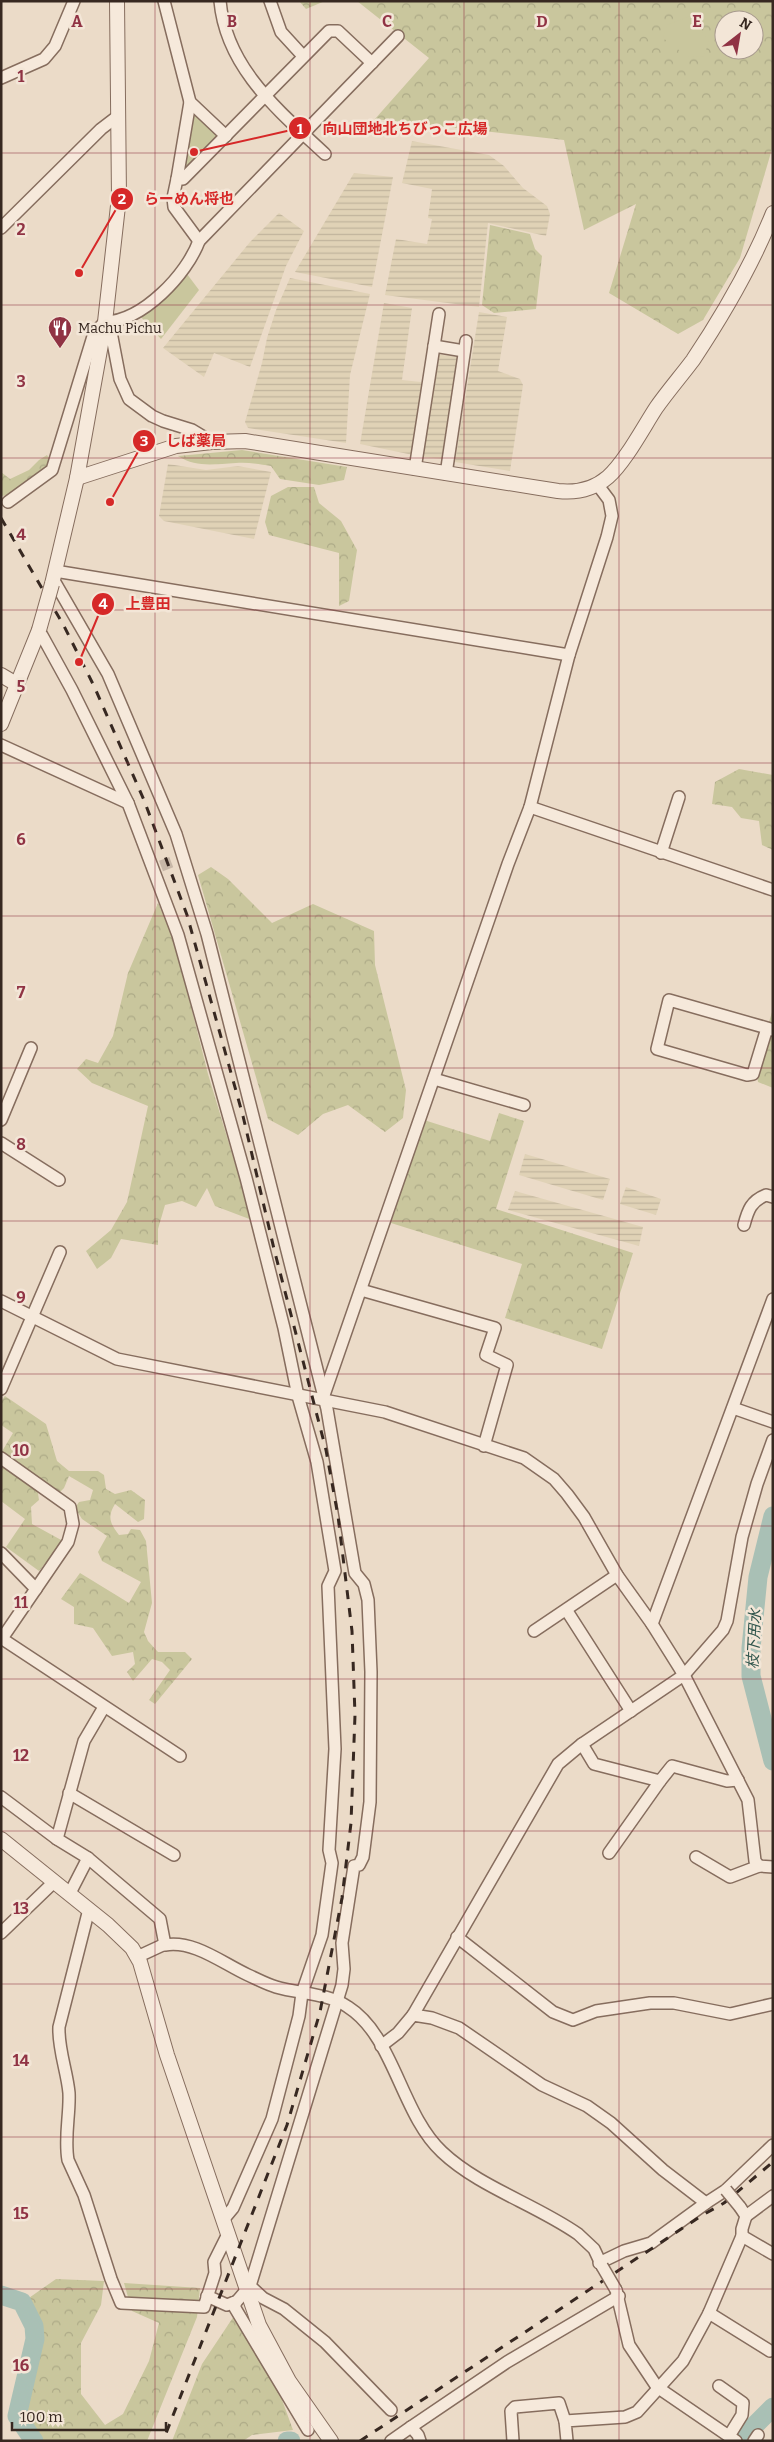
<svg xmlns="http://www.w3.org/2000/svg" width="774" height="2442" viewBox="0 0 774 2442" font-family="Bitter,'Noto Sans JP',serif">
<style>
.farmland{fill:url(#farmland-rules)}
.forest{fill:url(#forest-crowns);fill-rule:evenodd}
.park{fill:#c9c69d}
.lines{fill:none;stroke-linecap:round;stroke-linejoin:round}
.river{stroke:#a9c0b5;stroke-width:19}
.minor-tunnel{stroke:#c7b7a7;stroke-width:11;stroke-dasharray:11 5.5;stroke-linecap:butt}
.minor-casing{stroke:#866d5e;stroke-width:14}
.tertiary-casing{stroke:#866d5e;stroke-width:16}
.minor{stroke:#f6e9db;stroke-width:11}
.tertiary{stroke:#f6e9db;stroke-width:14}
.rail{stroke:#372821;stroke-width:3;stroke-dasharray:9 9;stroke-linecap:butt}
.minor-bridge-casing{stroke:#866d5e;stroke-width:14;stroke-linecap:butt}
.tertiary-bridge-casing{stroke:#866d5e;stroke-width:16;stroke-linecap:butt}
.minor-bridge{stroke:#f6e9db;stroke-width:11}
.tertiary-bridge{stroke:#f6e9db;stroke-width:14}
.grid{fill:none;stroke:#903344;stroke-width:1;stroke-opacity:0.55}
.labels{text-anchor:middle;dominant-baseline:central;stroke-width:5;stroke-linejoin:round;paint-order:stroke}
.poi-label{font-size:14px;fill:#372821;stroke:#f3e6d7;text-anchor:start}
.water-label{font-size:15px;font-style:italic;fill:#31564d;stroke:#f3e6d7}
.grid-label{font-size:16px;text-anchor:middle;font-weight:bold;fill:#903344;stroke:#f3e6d7;stroke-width:5;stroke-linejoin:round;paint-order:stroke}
.leader{fill:none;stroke:#d62828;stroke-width:2}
.callout-dot{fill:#d62828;stroke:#f3e6d7;stroke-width:2}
.mark-label{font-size:15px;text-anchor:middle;font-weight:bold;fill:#fff}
.callout-label{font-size:15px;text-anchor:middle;font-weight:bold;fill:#d62828;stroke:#f3e6d7;stroke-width:5;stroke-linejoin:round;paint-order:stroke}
</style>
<defs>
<pattern id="farmland-rules" width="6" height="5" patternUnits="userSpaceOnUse" patternTransform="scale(1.25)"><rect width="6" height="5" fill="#e0d2b6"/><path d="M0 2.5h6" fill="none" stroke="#c1b49c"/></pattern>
<pattern id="forest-crowns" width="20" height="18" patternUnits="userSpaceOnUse" patternTransform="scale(1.25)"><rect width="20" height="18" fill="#c9c69d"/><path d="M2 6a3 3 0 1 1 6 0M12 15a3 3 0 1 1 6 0" fill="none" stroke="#adaa87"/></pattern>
</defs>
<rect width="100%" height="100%" fill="#ebdbc8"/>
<g class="farmland">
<polygon points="412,141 489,155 504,166 523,188 547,206 550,214 546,236 488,223 479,307 385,295 396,239 427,244 432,219 428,218 432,189 402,183"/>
<polygon points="354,173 393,177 372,287 295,272"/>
<polygon points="279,213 304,231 286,266 250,367 214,353 204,377 163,348 250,242"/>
<polygon points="290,278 370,294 350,375 346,443 248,428 245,422 262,363 267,338 276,310"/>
<polygon points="384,303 412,308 402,380 421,382 424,389 413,455 360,444"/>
<polygon points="479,312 507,317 498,371 520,379 523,385 510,471 455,462"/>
<polygon points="435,354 458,357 445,459 422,457"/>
<polygon points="168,464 206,470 238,466 271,472 254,539 164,521 159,516"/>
<polygon points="525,1154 610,1179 603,1200 519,1175"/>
<polygon points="626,1187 661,1199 656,1215 620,1204"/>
<polygon points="515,1191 643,1227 639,1246 508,1210"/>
</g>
<g class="forest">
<polygon points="299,1 325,1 306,9"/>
<path d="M 357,1 L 773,1 L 772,149 L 740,258 L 703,320 L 678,334 L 609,293 L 636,204 L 584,230 L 564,140 L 375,119 L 429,58 ZM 724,20 L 754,20 L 754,50 L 724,50 Z"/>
<polygon points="490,225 530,234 535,249 542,256 536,309 494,313 482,305"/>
<path d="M 242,450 L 347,467 L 344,480 L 319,485 L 280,479 L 271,466 C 260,464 247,462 236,463 C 214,464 197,468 178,456 Z"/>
<path d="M 47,455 L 51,462 C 43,473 15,496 1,496 L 1,472 L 10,479 L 29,470 L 39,460 Z"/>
<polygon points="288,487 314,487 319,503 341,521 357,550 349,601 339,606 339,553 269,535 265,522 271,496"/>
<polygon points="739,769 773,775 773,850 762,845 759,821 741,818 732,807 712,804 715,782"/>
<polygon points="211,867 228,879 272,923 313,904 374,931 375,965 406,1090 403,1118 385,1132 348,1105 323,1114 298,1135 268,1119 198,875"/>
<polygon points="158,903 175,943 208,1074 252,1220 215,1206 207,1188 196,1207 182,1201 165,1205 158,1229 158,1245 121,1239 111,1258 97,1269 86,1251 111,1230 127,1202 148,1106 92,1083 77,1069 86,1059 98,1063 113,1036 128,973"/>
<polygon points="773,1009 773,1088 758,1082 756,1064"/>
<polygon points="499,1113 524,1121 496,1209 633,1253 602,1349 505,1318 522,1264 391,1223 424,1120 490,1141"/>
<path d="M 5,1396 L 46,1424 L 57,1461 L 69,1471 L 98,1471 L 104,1475 L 106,1489 L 115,1494 L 131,1490 L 145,1500 L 144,1519 L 138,1522 L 115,1504 C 107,1517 110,1523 119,1535 L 128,1534 L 131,1529 L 140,1530 L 146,1541 L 152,1603 L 144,1632 L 148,1641 L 158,1652 L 185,1652 L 192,1659 L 155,1704 L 149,1700 L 170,1670 L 162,1662 L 152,1659 L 133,1681 L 127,1672 L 135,1664 L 133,1652 L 112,1656 L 93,1628 L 74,1624 L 74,1607 L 61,1599 L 80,1573 L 129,1603 L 141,1582 L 102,1561 L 98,1552 L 107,1536 L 82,1519 L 75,1508 L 79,1502 L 90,1500 L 93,1490 L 69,1476 L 64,1488 L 59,1493 L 1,1453 L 13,1433 L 1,1425 L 1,1401 Z"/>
<polygon points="1,1464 37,1487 39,1500 31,1507 32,1524 63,1541 39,1571 6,1547 25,1519 1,1501"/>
<polygon points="56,2279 104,2281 101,2305 81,2343 81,2394 105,2425 123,2414 149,2361 159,2323 132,2311 124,2283 200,2288 197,2317 147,2441 38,2441 25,2407 43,2324 26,2300"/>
<polygon points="236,2313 281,2397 293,2430 252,2435 243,2441 172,2441 202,2364"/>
</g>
<g class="park">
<polygon points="690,16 709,41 704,56 688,57 663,38 667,25"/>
<polygon points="192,112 219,136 185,167"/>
<polygon points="187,274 199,290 161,339 140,316"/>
</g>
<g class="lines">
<g class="river">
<polyline points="773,1516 758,1577 751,1648 751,1676 773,1761"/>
<polyline points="1,2295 22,2302 34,2326 35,2339 17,2416 34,2441"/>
<polyline points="287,2441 291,2441"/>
<polyline points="733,2441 748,2432 773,2407"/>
</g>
<polyline class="minor-tunnel" points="161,866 174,861"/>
<g class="minor-casing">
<g id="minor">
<polyline points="164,1 190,102 226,136"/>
<path d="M 220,1 C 226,68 279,111 325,154"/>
<polyline points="270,1 281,32 303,56"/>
<polyline points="1,78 44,59 55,46 74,1"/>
<polyline points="177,179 190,102"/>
<polyline points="1,228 101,129 118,116"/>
<polyline points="199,241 174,207 173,198 177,179 183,179 329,31 338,31 372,63"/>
<polyline points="105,322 111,332 120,379 129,399 152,416 163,421 192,430 212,442"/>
<polyline points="434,346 464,351"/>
<polyline points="415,469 439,314"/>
<polyline points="446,474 466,341"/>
<path d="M 8,502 L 52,470 L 94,333 L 105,322 C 143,321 187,274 199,241 L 398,36"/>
<polyline points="55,571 569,655"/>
<polyline points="53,579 108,674 176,834 207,934 327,1409 355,1573 364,1584 368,1600 371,1672 370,1802 363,1857 359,1865 354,1866 342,1943 344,1969 342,1985 250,2286 237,2301 227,2305 207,2296"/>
<polyline points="39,630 72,690 128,803 178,935 246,1178 284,1328 298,1396 317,1462 335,1571 328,1586 335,1749 329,1850 332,1863 322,1935 302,1993 299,2016 272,2119 233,2208 223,2220"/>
<polyline points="1,745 128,803"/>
<polyline points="530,807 773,890"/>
<polyline points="661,853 679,797"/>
<polyline points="767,1028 753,1074 747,1075 657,1049 669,1000 767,1028 773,1030"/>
<polyline points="434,1079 524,1105"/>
<polyline points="1,1120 31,1048"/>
<polyline points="1,1143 59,1180"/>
<path d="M 744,1225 C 748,1210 751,1201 766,1195 L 773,1197"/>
<polyline points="361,1290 495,1328 486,1355 507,1365 484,1446"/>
<polyline points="1,1301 117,1359 385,1412 524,1458 554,1479 567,1494 584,1517 617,1575 652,1624 684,1675 748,1800 755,1861 759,1866 773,1867"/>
<polyline points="1,1389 60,1252"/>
<polyline points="323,1398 508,864 530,807 569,655 607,537 612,516 609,500 597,484"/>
<polyline points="733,1408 773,1422"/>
<polyline points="1,1458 70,1507 73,1524 68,1542 3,1637 4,1640 180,1756"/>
<polyline points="1,1553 36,1589"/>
<polyline points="567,1611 631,1711"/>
<polyline points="652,1624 773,1299"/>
<polyline points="534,1631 617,1575"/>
<path d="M 104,1707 L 84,1741 L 57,1839 L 88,1858 L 160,1919 L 165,1945 C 194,1940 222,1963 248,1975 C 257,1979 266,1984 276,1987 C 300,1994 328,1993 348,2007 C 394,2036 401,2114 442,2152 C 479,2187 535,2204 578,2234 L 594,2249 L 602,2266"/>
<polyline points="582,1744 594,1764 660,1781 672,1766 727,1781 738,1780"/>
<polyline points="69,1793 174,1855"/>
<polyline points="1,1797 57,1839"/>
<polyline points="609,1853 660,1781"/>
<polyline points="696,1857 730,1877 759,1866"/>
<polyline points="70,1893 88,1858"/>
<path d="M 89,1909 L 59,2027 C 58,2049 67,2071 69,2093 C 70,2115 64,2137 68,2160 L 84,2195 L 111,2279 L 121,2303 L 204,2307 L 215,2273 L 214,2262 L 227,2236"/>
<polyline points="1,1933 54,1882"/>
<polyline points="457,1937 553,2012 573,2020 596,2011 650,2003 674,2003 730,2014 773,2004"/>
<polyline points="137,1957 165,1944"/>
<polyline points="413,2015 558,1764 582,1744 684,1675 723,1630 727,1621 742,1537 757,1484 773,1440"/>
<polyline points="381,2046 398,2033 413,2015 432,2018 459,2028 542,2085 587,2106 611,2123 663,2170 706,2203 726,2190 773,2145"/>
<polyline points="746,2216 773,2196"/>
<polyline points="742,2236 773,2254"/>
<polyline points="599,2263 624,2251 651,2243 706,2203"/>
<polyline points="250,2286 263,2298 284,2309 325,2342 391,2410"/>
<polyline points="616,2290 629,2345 657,2387 736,2441"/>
<polyline points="235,2302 235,2308 308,2430"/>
<polyline points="709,2313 770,2351"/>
<polyline points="719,2386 743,2403 742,2415 729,2436"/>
<polyline points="391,2441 411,2427"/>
<polyline points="420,2441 418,2435 411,2427 507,2362 619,2296"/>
<polyline points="513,2441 511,2411 515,2407 559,2403 565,2421"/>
<polyline points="567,2441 565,2421 625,2417 637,2412 683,2361 709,2313 742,2236 742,2229 746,2216 740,2207"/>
<polyline points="754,2441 758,2435"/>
</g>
</g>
<g class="tertiary-casing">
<g id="tertiary">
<path d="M 77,478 L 176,446 L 212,442 L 245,441 L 558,491 C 576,493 594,489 608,477 C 625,462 643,428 656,408 C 668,391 681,376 693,360 C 723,315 753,263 773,213"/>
<polyline points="52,584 77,478 105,322 119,197 117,1"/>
<polyline points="1,675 18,685"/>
<polyline points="1,724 39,630"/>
<polyline points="1,1839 108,1925 132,1948 140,1962 167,2055 259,2325 289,2381 331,2441"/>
</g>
</g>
<use href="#minor" class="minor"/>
<use href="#tertiary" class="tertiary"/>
<g class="rail">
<polyline points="1,518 64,626 94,686 144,800 187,915 243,1116 274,1249 326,1450 338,1516 352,1631 355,1715 351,1823 342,1898 320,2012 287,2125 163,2441"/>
<polyline points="360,2441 701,2216 724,2203 773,2162"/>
</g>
<g class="minor-bridge-casing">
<g id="minor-bridge">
<polyline points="726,2190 740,2207"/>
<polyline points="602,2266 616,2290"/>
</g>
</g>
<g class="tertiary-bridge-casing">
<polyline id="tertiary-bridge" points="39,630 52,584"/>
</g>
<use href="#minor-bridge" class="minor-bridge"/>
<use href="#tertiary-bridge" class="tertiary-bridge"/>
</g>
<path class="grid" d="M 155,1 L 155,2441M 310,1 L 310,2441M 464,1 L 464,2441M 619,1 L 619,2441M 1,153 L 773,153M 1,305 L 773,305M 1,458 L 773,458M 1,610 L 773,610M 1,763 L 773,763M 1,916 L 773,916M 1,1068 L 773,1068M 1,1221 L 773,1221M 1,1374 L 773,1374M 1,1526 L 773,1526M 1,1679 L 773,1679M 1,1831 L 773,1831M 1,1984 L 773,1984M 1,2137 L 773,2137M 1,2289 L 773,2289"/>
<defs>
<g id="restaurant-pin" transform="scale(1.25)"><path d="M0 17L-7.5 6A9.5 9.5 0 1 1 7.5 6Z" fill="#903344" stroke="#f3e6d7"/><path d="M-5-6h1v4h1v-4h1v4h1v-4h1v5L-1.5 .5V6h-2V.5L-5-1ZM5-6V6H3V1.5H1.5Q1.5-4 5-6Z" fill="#fff"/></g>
</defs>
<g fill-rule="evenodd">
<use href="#restaurant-pin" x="60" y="328"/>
</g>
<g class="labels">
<g class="poi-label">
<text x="78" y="328">Machu Pichu</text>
</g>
<g class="water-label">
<text transform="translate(754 1639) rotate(-87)">枝下用水</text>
</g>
</g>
<g class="grid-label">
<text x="77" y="27">A</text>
<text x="232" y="27">B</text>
<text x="387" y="27">C</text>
<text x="542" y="27">D</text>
<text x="697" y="27">E</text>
<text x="21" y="82">1</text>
<text x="21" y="235">2</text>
<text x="21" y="387">3</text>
<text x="21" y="540">4</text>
<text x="21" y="692">5</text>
<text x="21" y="845">6</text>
<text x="21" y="998">7</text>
<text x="21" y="1150">8</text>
<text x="21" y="1303">9</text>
<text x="21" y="1456">10</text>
<text x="21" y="1608">11</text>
<text x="21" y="1761">12</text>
<text x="21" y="1914">13</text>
<text x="21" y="2066">14</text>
<text x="21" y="2219">15</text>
<text x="21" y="2371">16</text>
</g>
<path class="leader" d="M194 152L300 128M79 273L122 199M110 502L144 441M79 662L103 604"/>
<g class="callout-dot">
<circle cx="194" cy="152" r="5"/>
<circle cx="79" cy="273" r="5"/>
<circle cx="110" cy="502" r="5"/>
<circle cx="79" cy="662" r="5"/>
<circle cx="300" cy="128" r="12"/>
<circle cx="122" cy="199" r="12"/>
<circle cx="144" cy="441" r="12"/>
<circle cx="103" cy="604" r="12"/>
</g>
<g class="mark-label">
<text x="300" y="134">1</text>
<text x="122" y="204">2</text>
<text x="144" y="446">3</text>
<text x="103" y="609">4</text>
</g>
<g class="callout-label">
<text x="405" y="134">向山団地北ちびっこ広場</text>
<text x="189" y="204">らーめん将也</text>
<text x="196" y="446">しば薬局</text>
<text x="148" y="609">上豊田</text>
</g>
<rect width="774" height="2442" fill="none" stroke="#372821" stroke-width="5"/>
<g transform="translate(739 35) rotate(31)"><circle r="24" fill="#f3e6d7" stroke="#a89a8e"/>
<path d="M0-4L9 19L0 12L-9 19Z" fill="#903344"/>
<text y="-8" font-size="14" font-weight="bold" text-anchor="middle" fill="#372821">N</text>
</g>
<path d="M12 2422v8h154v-8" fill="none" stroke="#372821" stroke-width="2.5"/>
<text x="20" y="2422" font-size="15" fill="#372821" stroke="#f3e6d7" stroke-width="4" paint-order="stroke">100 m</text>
</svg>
